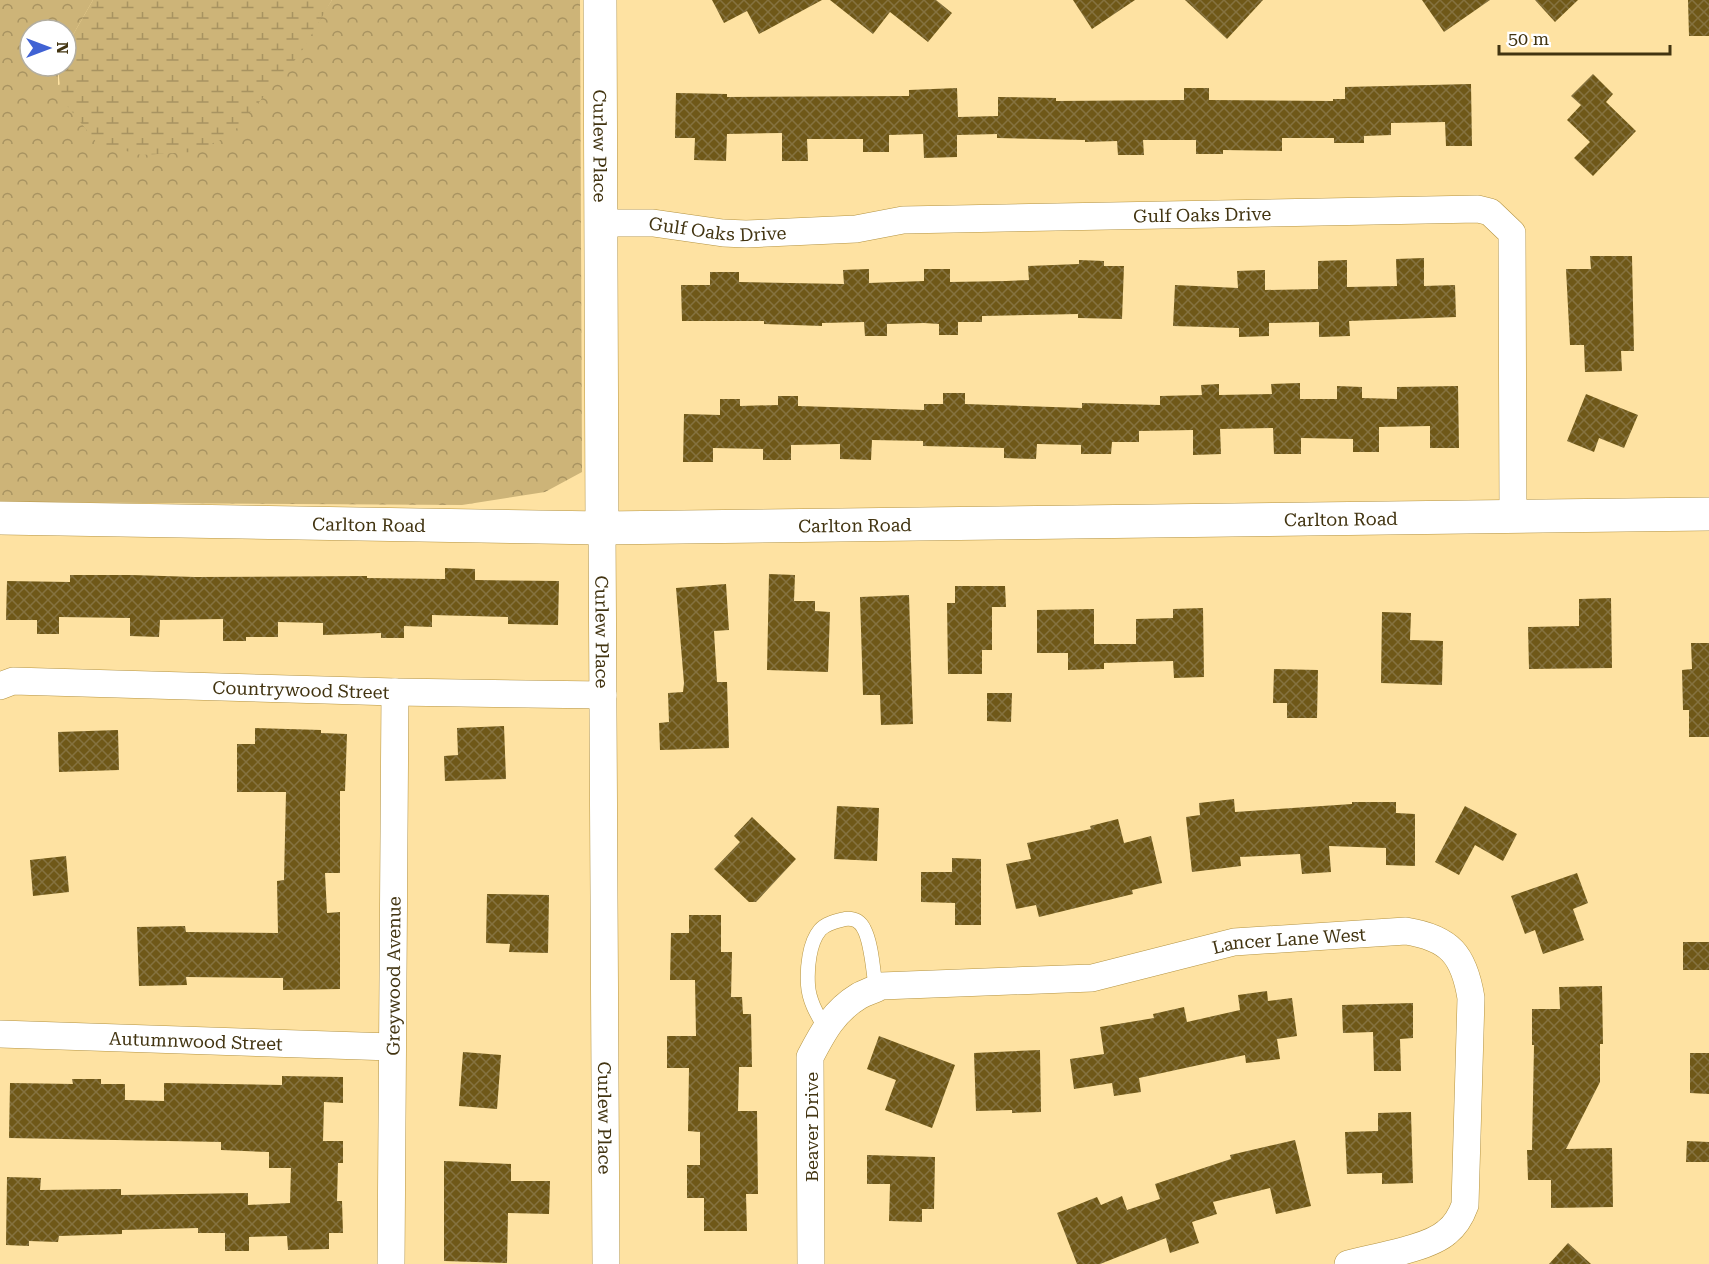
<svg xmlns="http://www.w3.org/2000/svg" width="1709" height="1264" viewBox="0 0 1709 1264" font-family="'Roboto Serif',serif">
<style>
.forest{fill:url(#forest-crowns)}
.wetland{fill:url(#wetland-marsh)}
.building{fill:url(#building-cross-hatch)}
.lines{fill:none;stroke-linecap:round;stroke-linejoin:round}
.service-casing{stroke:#b49341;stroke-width:15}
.minor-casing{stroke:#b49341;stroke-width:28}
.tertiary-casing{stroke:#b49341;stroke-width:34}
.service{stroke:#fff;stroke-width:14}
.minor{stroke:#fff;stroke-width:27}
.tertiary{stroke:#fff;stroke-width:33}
.labels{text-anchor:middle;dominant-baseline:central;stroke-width:6;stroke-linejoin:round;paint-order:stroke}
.street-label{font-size:18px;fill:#423411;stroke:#fff}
</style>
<defs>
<pattern id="forest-crowns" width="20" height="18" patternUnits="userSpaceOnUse" patternTransform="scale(1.5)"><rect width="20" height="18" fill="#cdb478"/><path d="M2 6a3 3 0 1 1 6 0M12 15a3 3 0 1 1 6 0" fill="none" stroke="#a89361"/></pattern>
<pattern id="wetland-marsh" width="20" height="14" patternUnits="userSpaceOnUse" patternTransform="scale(1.5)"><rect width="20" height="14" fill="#cdb478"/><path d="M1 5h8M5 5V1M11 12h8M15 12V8" fill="none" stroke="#a89361"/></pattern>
<pattern id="building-cross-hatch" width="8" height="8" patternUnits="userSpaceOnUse" patternTransform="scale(1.5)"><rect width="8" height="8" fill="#6f5818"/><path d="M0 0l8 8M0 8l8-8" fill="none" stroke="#857240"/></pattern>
</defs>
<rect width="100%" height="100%" fill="#fee2a2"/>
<polygon class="forest" points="0,0 93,0 66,47 66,30 30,30 30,66 58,66 58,85 320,18 332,0 580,0 582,472 545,492 462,505 0,502"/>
<polygon class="wetland" points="93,0 332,0 300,54 230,136 192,152 141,155 97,143 61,98 58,66 66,66 66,47"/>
<g class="building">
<polygon points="712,0 822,0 759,34 747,11 724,23"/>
<polygon points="830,0 936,0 952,13 928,42 890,12 873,34"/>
<polygon points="1073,0 1135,0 1092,29"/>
<polygon points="1185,0 1263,0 1227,39"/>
<polygon points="1422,0 1490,0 1444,32"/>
<polygon points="1535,0 1578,0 1555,22"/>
<polygon points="1688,0 1709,0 1709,36 1689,36"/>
<polygon points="1593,74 1613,94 1606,102 1636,131 1593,176 1574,158 1590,142 1567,120 1581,105 1571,96"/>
<polygon points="1471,84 1472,146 1446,146 1445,122 1391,123 1391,135 1364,136 1364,143 1334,143 1334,138 1282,138 1282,151 1223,150 1223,154 1196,154 1196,140 1143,140 1144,155 1118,155 1117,141 1085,142 1085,140 997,138 997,134 957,135 957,157 924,158 923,134 889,135 889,152 863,152 863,139 807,139 808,161 782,161 782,133 727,134 726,161 694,160 695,138 675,138 676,93 727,94 727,97 909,96 909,90 957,88 958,117 998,116 998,97 1056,98 1056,101 1184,100 1184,88 1209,88 1209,100 1333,101 1333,99 1345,99 1345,87"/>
<polygon points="1590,256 1632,256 1634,351 1621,351 1622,371 1585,372 1584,345 1570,345 1566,269 1591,269"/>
<polygon points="1424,258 1424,286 1455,285 1456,317 1349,321 1350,336 1319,337 1319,322 1269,323 1269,336 1239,337 1239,328 1173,326 1175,285 1238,288 1237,271 1265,270 1265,290 1318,289 1318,261 1347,260 1347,287 1397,286 1396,259"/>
<polygon points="1079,260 1104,261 1104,266 1124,266 1122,319 1078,318 1078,314 982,316 982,322 958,322 958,335 939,335 939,324 924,323 887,324 887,336 865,336 864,322 822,323 822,326 764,324 764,321 682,321 681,285 710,285 710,272 739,272 739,282 844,284 843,270 869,269 869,283 924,281 924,269 950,269 950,282 1006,281 1029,280 1028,266 1079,264"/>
<polygon points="1300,383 1300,399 1337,399 1337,386 1362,387 1362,398 1397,399 1397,387 1458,386 1459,448 1430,448 1430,426 1379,427 1379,452 1353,452 1353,439 1301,438 1301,454 1274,454 1273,428 1220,429 1221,454 1193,455 1193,430 1139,431 1139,442 1112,442 1111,454 1081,454 1081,445 1037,444 1036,459 1004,458 1004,448 923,446 923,441 872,440 871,460 840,459 840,444 791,445 791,460 763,460 763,449 713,448 713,462 683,462 684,414 720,415 720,399 740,399 740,406 778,405 778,396 798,396 798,406 924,410 924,404 943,404 943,393 965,393 965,404 1082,408 1082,403 1160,405 1160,396 1202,395 1201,385 1219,384 1219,395 1272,394 1271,384"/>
<polygon points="1586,394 1638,415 1624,448 1599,438 1594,452 1567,441"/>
<polygon points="445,568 475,569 475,580 559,581 558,625 508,624 508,617 432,615 432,627 404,626 404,638 381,638 381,633 323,635 323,623 278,622 278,637 246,637 246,641 223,641 223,619 160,620 159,637 130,636 130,618 59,617 59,634 37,634 37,620 6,620 7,581 70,582 70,575 132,575 195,577 367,576 367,578 445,579"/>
<polygon points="769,574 795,575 794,601 815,601 815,611 830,612 828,672 767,670"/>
<polygon points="726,584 729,630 714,631 717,682 727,682 729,748 660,750 659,723 669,722 668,693 683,692 684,683 676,588"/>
<polygon points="955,586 1005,586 1006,607 992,607 992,650 982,650 982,674 948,674 947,603 955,603"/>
<polygon points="909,595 913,724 881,725 880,695 863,695 860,597"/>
<polygon points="1611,598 1612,668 1529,669 1528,627 1579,626 1579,599"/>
<polygon points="1203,608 1204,677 1174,678 1173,661 1104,663 1104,669 1068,670 1068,653 1037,653 1037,610 1094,609 1094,644 1136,644 1136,619 1173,618 1173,609"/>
<polygon points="1382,612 1411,613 1410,640 1443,641 1442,685 1381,683"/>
<polygon points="1691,643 1709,643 1709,737 1689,737 1689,710 1683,710 1682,670 1692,669"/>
<polygon points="1274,669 1318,670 1317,718 1287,718 1287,703 1273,703"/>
<polygon points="987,693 1012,693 1011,722 987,721"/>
<polygon points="504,726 506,779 445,781 444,756 458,755 457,728"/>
<polygon points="255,728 321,730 321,733 347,734 345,791 340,791 340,873 325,873 327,913 340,912 340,989 283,990 283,978 186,977 187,985 139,986 137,927 185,926 186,932 278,933 277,881 284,880 286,792 237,792 237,744 255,744"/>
<polygon points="118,730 119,770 59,772 58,732"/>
<polygon points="1234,799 1235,812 1352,804 1352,802 1396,802 1396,813 1415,814 1415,866 1386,865 1386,848 1329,846 1331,872 1302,874 1300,854 1240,857 1241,866 1192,872 1186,817 1200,815 1199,803"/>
<polygon points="837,806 879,808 877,861 834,859"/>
<polygon points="1465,806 1517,834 1503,861 1475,845 1459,875 1435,862"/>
<polygon points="752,817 796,859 756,902 749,902 714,869 740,842 734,836"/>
<polygon points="1118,819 1124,843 1151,836 1162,883 1132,890 1133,894 1039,917 1036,905 1016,909 1006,864 1031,859 1027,843 1091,829 1090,826"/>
<polygon points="66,856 69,892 33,896 30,860"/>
<polygon points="952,858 981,859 981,925 955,925 955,903 921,902 921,872 952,872"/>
<polygon points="1577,873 1588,903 1573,909 1584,940 1543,954 1535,930 1525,934 1511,896"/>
<polygon points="487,894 549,895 548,953 509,952 510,944 486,943"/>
<polygon points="689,915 721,915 721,952 732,952 731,997 742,997 743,1014 751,1014 752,1067 739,1067 738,1111 757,1111 758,1194 746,1194 747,1231 704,1231 704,1198 687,1198 687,1165 700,1165 700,1132 688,1131 689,1068 667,1068 667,1036 696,1036 695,980 670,980 671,933 689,933"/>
<rect x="1683" y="942" width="26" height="28"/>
<polygon points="1602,986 1603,1044 1600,1044 1600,1082 1566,1149 1612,1148 1613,1207 1551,1208 1551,1180 1528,1180 1527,1150 1532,1150 1534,1045 1532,1045 1532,1009 1560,1009 1559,987"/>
<polygon points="1267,991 1268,1001 1292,998 1297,1036 1277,1039 1280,1059 1246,1063 1245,1055 1139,1078 1141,1092 1114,1096 1112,1083 1074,1089 1070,1059 1104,1054 1100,1027 1154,1018 1153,1014 1184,1007 1187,1022 1240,1010 1238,995"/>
<polygon points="1413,1003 1413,1038 1400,1039 1401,1071 1374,1071 1373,1032 1343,1033 1342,1005"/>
<polygon points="879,1036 955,1065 932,1128 885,1110 896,1080 867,1069"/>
<polygon points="1040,1050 1041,1112 1012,1113 1012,1110 976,1111 974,1053"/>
<polygon points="463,1052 501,1055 497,1109 459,1106"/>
<polygon points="1690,1053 1709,1053 1709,1094 1690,1093"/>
<polygon points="282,1076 343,1077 343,1103 324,1102 323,1141 343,1141 343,1163 338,1163 337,1201 342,1201 343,1233 329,1233 329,1249 288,1250 287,1236 249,1237 249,1251 225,1251 225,1233 198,1233 198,1228 122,1230 122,1234 59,1236 58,1242 29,1241 29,1246 6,1245 7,1177 41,1178 40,1190 121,1189 121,1195 248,1193 248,1205 290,1203 291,1168 269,1168 269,1152 221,1150 221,1142 9,1138 10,1083 73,1084 72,1079 101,1079 101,1084 125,1084 125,1100 164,1101 164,1083 282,1085"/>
<polygon points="1411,1112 1413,1183 1382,1184 1382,1173 1347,1174 1345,1132 1378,1131 1378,1113"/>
<polygon points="1295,1140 1311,1206 1276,1214 1270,1188 1213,1202 1217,1214 1192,1222 1199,1243 1170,1253 1166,1238 1100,1264 1077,1264 1057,1213 1097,1197 1101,1205 1122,1196 1127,1210 1160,1199 1155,1184 1231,1159 1230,1155"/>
<polygon points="1687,1141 1709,1142 1709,1162 1686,1162"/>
<polygon points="867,1155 935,1157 934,1209 922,1209 922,1222 889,1221 890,1184 867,1184"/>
<polygon points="444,1161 511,1164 511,1181 550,1181 549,1214 508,1213 507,1263 444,1261"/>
<polygon points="1568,1243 1591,1264 1549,1264"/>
</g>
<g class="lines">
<g class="service-casing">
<path id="service" d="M 825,1028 C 817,1014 809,1001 808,985 C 807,968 809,943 820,930 C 826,923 837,921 845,919 C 854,918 860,921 864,929 C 872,944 873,972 876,989"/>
</g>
<g class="minor-casing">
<g id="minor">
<path id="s1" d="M 602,223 L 653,223 L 723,233 L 746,234 L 856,229 L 903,220 L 1478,209 L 1490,212 L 1512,233 L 1513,515"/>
<path id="s2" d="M 602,528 L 606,1264"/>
<path id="s3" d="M 0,686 L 13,681 L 395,692 L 603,695"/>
<path id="s4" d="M 0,1034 L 392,1047"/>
<path id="s5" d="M 391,1264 L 395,692"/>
<path id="s6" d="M 811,1264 L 810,1057 C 823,1032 834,1011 859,996 C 866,992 874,990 881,986 L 1092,978 L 1234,942 L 1406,931 C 1450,938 1464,955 1471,998 L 1465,1205 C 1461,1216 1456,1225 1447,1232 C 1428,1249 1374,1257 1348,1264"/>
</g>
</g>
<g class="tertiary-casing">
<g id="tertiary">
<path id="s7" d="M 600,0 L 602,528"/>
<path id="s8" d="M 0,518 L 602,528 L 1709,514"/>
</g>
</g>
<use href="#service" class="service"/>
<use href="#minor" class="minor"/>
<use href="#tertiary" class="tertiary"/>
</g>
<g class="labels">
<g class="street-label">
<text stroke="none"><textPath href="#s7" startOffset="146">Curlew Place</textPath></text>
<text stroke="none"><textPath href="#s1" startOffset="602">Gulf Oaks Drive</textPath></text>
<text stroke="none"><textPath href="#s1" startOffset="116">Gulf Oaks Drive</textPath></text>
<text stroke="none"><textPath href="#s8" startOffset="1341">Carlton Road</textPath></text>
<text stroke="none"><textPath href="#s8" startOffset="369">Carlton Road</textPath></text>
<text stroke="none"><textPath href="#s8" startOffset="855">Carlton Road</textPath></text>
<text stroke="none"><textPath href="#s2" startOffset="104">Curlew Place</textPath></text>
<text stroke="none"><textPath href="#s3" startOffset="302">Countrywood Street</textPath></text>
<text stroke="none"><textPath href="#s6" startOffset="723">Lancer Lane West</textPath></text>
<text stroke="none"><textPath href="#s5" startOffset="288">Greywood Avenue</textPath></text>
<text stroke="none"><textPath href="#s4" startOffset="196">Autumnwood Street</textPath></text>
<text stroke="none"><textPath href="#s2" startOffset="590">Curlew Place</textPath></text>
<text transform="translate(811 1127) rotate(-90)">Beaver Drive</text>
</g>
</g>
<g transform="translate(48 48) rotate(90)"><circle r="28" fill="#ffffff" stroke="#b3aea0" stroke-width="1.5"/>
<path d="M0-4.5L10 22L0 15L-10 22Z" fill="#4062d4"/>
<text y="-9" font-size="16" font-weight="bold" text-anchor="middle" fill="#423411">N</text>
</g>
<path d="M1499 45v9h171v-9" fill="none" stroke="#423411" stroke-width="3"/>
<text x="1508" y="45" font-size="18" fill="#423411" stroke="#ffffff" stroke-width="4.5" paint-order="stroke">50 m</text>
</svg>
